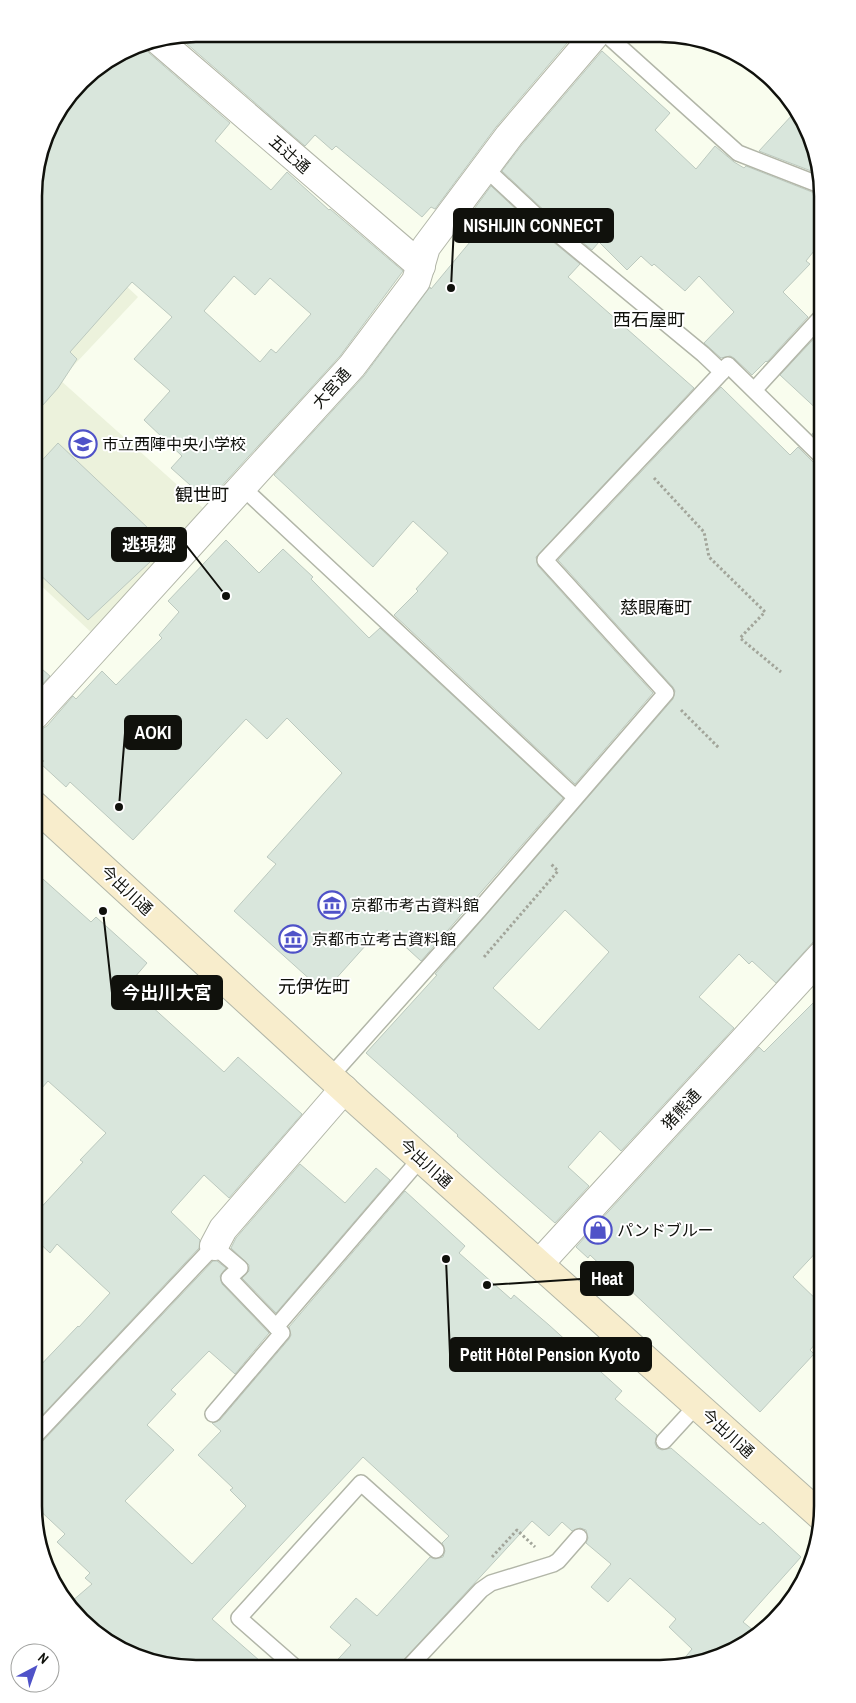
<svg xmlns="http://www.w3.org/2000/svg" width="856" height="1703" viewBox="0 0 856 1703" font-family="'Archivo Narrow','Noto Sans JP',sans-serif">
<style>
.built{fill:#ecf2dc}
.building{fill:#d9e6dc;stroke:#bcc9bf;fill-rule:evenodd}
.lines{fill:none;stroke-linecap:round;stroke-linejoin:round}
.service-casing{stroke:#b2b6a8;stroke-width:18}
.minor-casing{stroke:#b2b6a8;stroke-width:30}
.secondary-casing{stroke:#b2b6a8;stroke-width:30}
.path{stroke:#a2a59a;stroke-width:3;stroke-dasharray:2.5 2.5;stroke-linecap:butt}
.service{stroke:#fff;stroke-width:15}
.minor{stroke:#fff;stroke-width:28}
.secondary{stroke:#f8edcc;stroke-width:28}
.labels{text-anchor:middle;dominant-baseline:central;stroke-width:4;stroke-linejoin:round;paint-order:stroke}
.street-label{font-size:16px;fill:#10110c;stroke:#fff}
.poi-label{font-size:16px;fill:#10110c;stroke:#fff;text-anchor:start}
.neighbourhood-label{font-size:18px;fill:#10110c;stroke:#fff}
.rim{fill:none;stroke:#10110c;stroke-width:2.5}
.leader{fill:none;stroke:#10110c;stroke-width:2}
.callout-dot{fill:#10110c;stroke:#fff;stroke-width:2}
.callout{fill:#10110c;stroke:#10110c;stroke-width:2}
.callout-label{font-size:18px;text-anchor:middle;font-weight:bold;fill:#fff}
</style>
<rect width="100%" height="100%" fill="#f9fdee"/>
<polygon class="built" points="35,201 138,297 60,380 203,508 92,633 35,580"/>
<g class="building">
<polygon points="197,34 478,36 573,36 496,127 435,209 431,207 422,217 336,146 332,150 315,135 305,146 179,37"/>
<path d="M 144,44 L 149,53 L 230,123 L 215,141 L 271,190 L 287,172 L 329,210 L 330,209 L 403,271 L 340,356 L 208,501 L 171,468 L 182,456 L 144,420 L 170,391 L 134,359 L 172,317 L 132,282 L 70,352 L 77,359 L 58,388 L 35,414 L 35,176 L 51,124 L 89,74 L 135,46 ZM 234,276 L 255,295 L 270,278 L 311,314 L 276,353 L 271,349 L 260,362 L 204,311 Z"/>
<polygon points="602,51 670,113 655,130 696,169 715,146 734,162 744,168 746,166 817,194 822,194 822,241 806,261 810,264 783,292 808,317 767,362 766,361 752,375 734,358 730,356 721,358 704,343 734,312 699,276 685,291 654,264 652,266 641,256 627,270 599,242 592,250 547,213 502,171 521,146"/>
<polygon points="793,114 814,145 819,174 759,151"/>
<polygon points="491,186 535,227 580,264 568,277 694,388 536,557 538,566 653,693 575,784 394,615 418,591 416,589 448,553 413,521 373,567 274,475 364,376 430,287 431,289 470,242 458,231"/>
<polygon points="822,330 822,414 780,375"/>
<path d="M 721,387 L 790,455 L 798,447 L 815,464 L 822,466 L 822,932 L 776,983 L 752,961 L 749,964 L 739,954 L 699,997 L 734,1028 L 621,1151 L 600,1131 L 568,1167 L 589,1186 L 555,1223 L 497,1172 L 457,1136 L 458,1135 L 366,1053 L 437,975 L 435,974 L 673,699 L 675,691 L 673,687 L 558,560 ZM 565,910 L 609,952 L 539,1030 L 493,988 Z"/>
<polygon points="822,423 822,444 812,434"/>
<polygon points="58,443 167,546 88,620 35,570 35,468"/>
<polygon points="226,540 259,573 283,549 313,577 311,579 369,638 380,628 563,798 421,961 387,930 380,939 375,935 324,992 234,911 276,864 267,857 342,773 287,718 267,739 246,719 133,840 70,782 66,787 41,764 44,761 35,752 35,730 40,730 47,726 73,696 76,699 102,671 116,685 162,638 159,635 179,612 168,601"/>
<polygon points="35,663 50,676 35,692"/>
<polygon points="34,871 91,922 96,917 147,963 128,985 224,1072 238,1057 302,1114 229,1198 204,1175 171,1212 200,1240 199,1248 34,1424 34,1372 78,1326 79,1327 110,1293 57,1244 50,1253 34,1238 34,1215 83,1162 80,1160 106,1133 48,1081 34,1097"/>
<polygon points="822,994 822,1246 793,1277 822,1305 822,1336 810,1350 814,1354 760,1412 611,1272 609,1273 590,1255 588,1258 576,1247 759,1047 764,1052"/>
<polygon points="300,1164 345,1203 376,1168 390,1180 276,1313 242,1278 249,1271 249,1265 231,1248 236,1238"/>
<polygon points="405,1191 465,1246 459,1253 511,1299 514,1295 549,1325 622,1391 615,1399 657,1435 655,1443 657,1448 662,1450 671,1448 760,1525 763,1522 801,1557 743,1622 758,1634 750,1642 711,1661 678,1666 692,1649 669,1627 676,1619 630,1578 608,1602 591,1587 611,1564 586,1543 588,1538 586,1530 580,1528 572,1531 562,1522 549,1536 532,1521 396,1668 330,1668 351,1645 330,1627 356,1598 377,1616 430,1557 435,1559 443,1557 445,1551 442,1543 449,1536 363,1457 212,1619 268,1668 175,1668 135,1657 89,1629 71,1602 92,1584 85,1578 90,1573 57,1542 65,1534 34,1505 34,1446 41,1443 213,1261 217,1261 226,1268 220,1276 222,1284 269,1333 235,1374 209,1351 171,1390 176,1394 147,1425 174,1450 125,1501 192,1564 246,1506 230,1490 233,1488 198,1455 221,1431 212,1423 220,1420 289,1339 291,1335 289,1327"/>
</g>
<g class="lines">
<g class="service-casing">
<g id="service">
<polyline points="608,36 738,153 820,185"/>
<polyline points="485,168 541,220 703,354 722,372 728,365 822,457"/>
<polyline points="755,389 822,316"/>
<polyline points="242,487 575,797"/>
<polyline points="330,1077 479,910 666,693 545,560 722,372"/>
<polyline points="276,1327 421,1158"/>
<polyline points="34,1437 214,1246 240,1268 229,1278 282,1333 213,1414"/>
<polyline points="664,1441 697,1405"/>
<polyline points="296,1668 239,1618 361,1483 436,1550"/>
<polyline points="407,1669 481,1590 491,1583 553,1564 558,1561 579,1537"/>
</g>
</g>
<g class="minor-casing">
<g id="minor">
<polyline points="159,41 421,266"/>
<polyline points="35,715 352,366 416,281 426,247 429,243 509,136 594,36"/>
<polyline points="214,1246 223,1229 344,1089"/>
<polyline points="539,1264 822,955"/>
</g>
</g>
<g class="secondary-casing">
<polyline id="secondary" points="34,805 360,1104 822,1517"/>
</g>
<g class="path">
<polyline points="654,478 704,532 709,557 765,612 740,638 781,672"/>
<polyline points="681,710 719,748"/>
<polyline points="484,957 558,871 550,863"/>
<polyline points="492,1557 517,1530 535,1547"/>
</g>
<use href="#service" class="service"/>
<use href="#minor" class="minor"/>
<use href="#secondary" class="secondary"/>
</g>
<defs>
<g id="school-ring" transform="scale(1.4375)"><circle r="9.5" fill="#fff" stroke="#4f52c8" stroke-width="1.5"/><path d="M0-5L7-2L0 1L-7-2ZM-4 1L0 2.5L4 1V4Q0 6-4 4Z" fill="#4f52c8"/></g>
<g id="museum-ring" transform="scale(1.4375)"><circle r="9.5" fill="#fff" stroke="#4f52c8" stroke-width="1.5"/><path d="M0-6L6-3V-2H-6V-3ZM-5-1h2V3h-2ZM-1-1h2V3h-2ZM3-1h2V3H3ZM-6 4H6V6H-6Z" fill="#4f52c8"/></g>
<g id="shop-ring" transform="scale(1.4375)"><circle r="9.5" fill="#fff" stroke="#4f52c8" stroke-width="1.5"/><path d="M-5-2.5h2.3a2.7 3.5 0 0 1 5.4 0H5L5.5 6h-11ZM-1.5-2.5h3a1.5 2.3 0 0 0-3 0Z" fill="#4f52c8"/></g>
</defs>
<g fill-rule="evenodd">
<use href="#school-ring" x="83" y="444"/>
<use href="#museum-ring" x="332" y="905"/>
<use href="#museum-ring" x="293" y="939"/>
<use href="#shop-ring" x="598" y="1230"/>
</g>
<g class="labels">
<g class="street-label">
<text transform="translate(290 154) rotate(41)">五辻通</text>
<text transform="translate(331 388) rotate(-48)">大宮通</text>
<text transform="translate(127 890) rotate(43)">今出川通</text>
<text transform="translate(681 1109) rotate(-47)">猪熊通</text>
<text transform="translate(426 1163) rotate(42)">今出川通</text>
<text transform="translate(728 1433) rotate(42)">今出川通</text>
</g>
<g class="poi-label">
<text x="102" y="444">市立西陣中央小学校</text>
<text x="351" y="905">京都市考古資料館</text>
<text x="312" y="939">京都市立考古資料館</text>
<text x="617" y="1230">パンドブルー</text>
</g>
<g class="neighbourhood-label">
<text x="649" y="319">西石屋町</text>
<text x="202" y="494">観世町</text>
<text x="656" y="607">慈眼庵町</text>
<text x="314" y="986">元伊佐町</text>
</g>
</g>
<path d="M0 0H856V1703H0ZM196 42H660A154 154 0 0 1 814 196V1506A154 154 0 0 1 660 1660H196A154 154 0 0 1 42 1506V196A154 154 0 0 1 196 42Z" fill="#fff" fill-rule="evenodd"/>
<path class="rim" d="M196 42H660A154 154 0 0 1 814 196V1506A154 154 0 0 1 660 1660H196A154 154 0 0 1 42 1506V196A154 154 0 0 1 196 42Z"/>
<path class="leader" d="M451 288L454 226M226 596L186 545M119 807L125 733M103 911L112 993M487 1285L581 1279M446 1259L450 1354"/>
<g class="callout-dot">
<circle cx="451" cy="288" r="5"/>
<circle cx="226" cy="596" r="5"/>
<circle cx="119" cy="807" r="5"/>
<circle cx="103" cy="911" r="5"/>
<circle cx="487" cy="1285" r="5"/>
<circle cx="446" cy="1259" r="5"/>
</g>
<g class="callout">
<rect x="454" y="209" width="159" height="33" rx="5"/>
<rect x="112" y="528" width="74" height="33" rx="5"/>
<rect x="125" y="716" width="56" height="33" rx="5"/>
<rect x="112" y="976" width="110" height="33" rx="5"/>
<rect x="581" y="1262" width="52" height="33" rx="5"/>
<rect x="450" y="1338" width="201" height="33" rx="5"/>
</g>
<g class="callout-label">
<text x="533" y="232">NISHIJIN CONNECT</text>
<text x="149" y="551">逃現郷</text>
<text x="153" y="739">AOKI</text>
<text x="167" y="999">今出川大宮</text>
<text x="607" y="1285">Heat</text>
<text x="550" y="1361">Petit Hôtel Pension Kyoto</text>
</g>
<g transform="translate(35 1668) rotate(41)"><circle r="24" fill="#ffffff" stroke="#9fa09e"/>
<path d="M0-4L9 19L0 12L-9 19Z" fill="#4f52c8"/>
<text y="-8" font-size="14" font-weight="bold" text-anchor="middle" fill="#10110c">N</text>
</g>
</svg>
